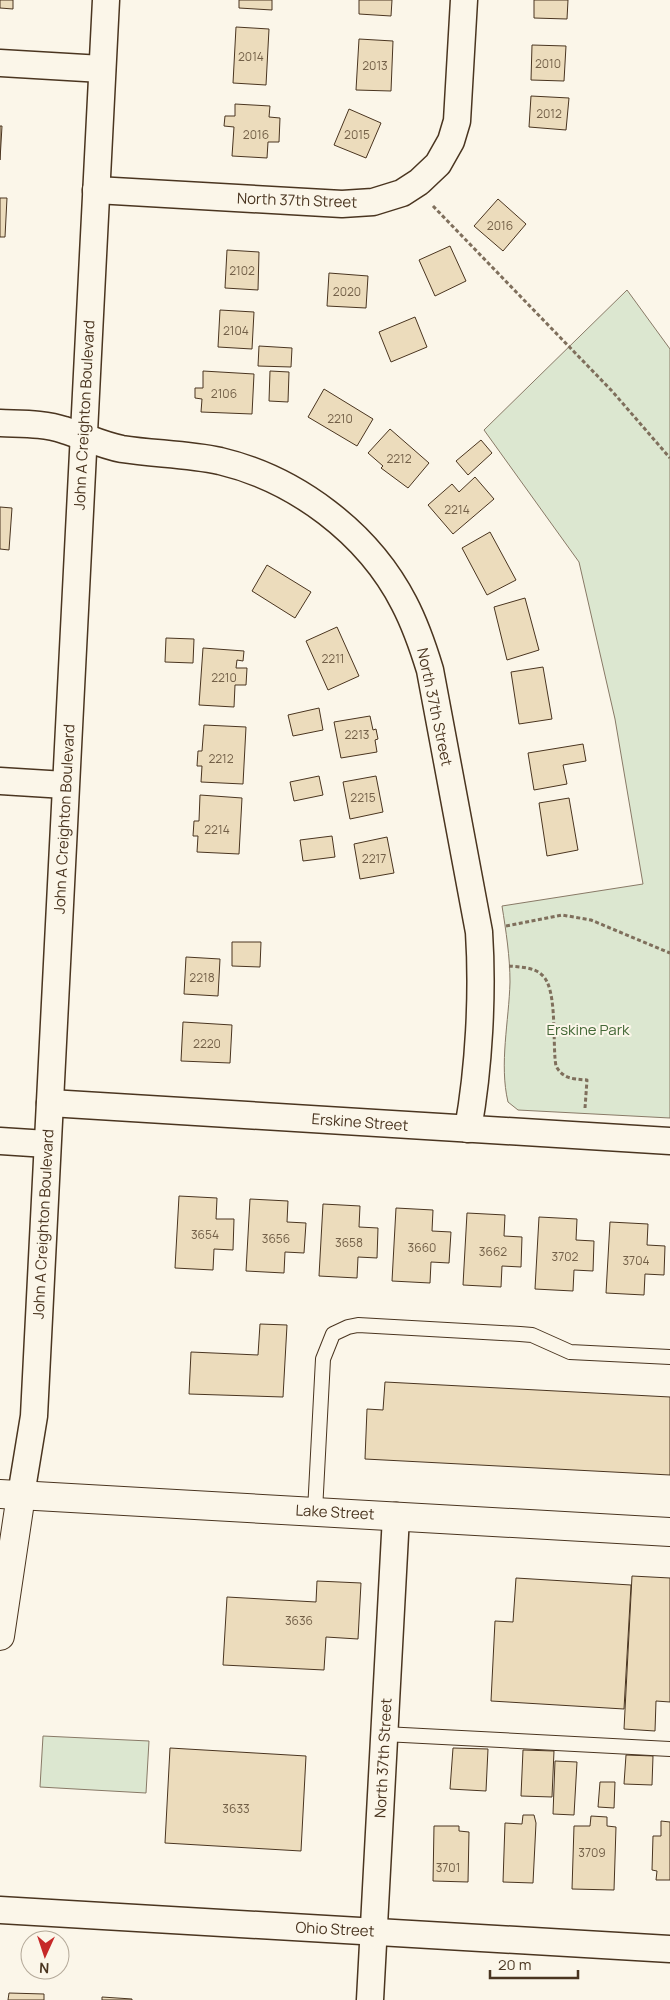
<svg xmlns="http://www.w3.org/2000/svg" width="670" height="2000" viewBox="0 0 670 2000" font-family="Manrope,sans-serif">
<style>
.green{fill:#dce7d0;stroke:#887966}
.building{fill:#ecdcbc;stroke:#4a3520}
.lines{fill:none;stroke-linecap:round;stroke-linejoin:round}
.service-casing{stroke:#4a3520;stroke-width:16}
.minor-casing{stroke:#4a3520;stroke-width:29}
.tertiary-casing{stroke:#4a3520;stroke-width:30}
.secondary-casing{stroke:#4a3520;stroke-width:30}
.path{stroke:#7f6f5c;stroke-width:3;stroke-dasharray:4 2.5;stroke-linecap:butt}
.service{stroke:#fbf6e9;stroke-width:14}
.minor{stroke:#fbf6e9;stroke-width:26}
.tertiary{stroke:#fbf6e9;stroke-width:28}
.secondary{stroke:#fbf6e9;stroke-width:28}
.labels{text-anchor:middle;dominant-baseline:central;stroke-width:4;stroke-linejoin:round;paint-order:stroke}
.number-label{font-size:12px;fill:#725f47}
.street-label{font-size:15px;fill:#4a3520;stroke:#fbf6e9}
.park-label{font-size:15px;fill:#436837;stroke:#fbf6e9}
</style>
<rect width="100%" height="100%" fill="#fbf6e9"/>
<g class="green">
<path d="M 627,290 L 670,349 L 670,1118 L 518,1110 L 508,1102 C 499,1064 509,1021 510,982 C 510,957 506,931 502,906 L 643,884 L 615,719 L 579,562 L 484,430 Z"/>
<polygon points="43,1736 149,1741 146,1793 40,1787"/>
</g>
<g class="building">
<polygon points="0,0 13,0 13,9 0,8"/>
<polygon points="239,0 272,0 272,10 239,8"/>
<polygon points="359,0 392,0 391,16 359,14"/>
<polygon points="534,0 568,0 567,19 534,18"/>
<polygon points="236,27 269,29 266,85 233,83"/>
<polygon points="359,39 393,41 391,91 356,90"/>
<polygon points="532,45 566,46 564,81 531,80"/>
<polygon points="531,96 569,98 566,130 529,127"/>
<polygon points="235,104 270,106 269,117 280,118 279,142 268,142 267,158 232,156 234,127 224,126 225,116 235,116"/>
<polygon points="349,109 381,123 366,158 334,145"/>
<polygon points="0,126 2,126 0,160"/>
<polygon points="0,198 7,198 5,237 0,237"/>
<polygon points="498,199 526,224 503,251 474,226"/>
<polygon points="450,246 466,281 435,296 419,260"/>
<polygon points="227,250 259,252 258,290 225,288"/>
<polygon points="329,273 368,276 366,308 327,306"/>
<polygon points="220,310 254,312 252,349 218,347"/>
<polygon points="415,317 427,347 391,362 379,332"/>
<polygon points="259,346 292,348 291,367 258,366"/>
<polygon points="203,371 254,374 252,414 201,412 202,399 195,398 195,388 203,388"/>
<polygon points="270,371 289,372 288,402 269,401"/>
<polygon points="324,389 373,419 357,446 308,417"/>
<polygon points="390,429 429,463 408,488 381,468 383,466 368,453"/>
<polygon points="481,440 492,453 468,475 456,461"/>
<polygon points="475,477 494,499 453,534 428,505 452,484 459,492"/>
<polygon points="0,507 12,508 9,550 0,549"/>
<polygon points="490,532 516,580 487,595 462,548"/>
<polygon points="267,565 311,592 295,618 252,591"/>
<polygon points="525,598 539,650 507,660 494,607"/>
<polygon points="337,627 359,676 328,690 306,641"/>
<polygon points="166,638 194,639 193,663 165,662"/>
<polygon points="203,648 244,651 243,661 237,660 236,668 247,668 246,685 235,685 234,707 199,705"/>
<polygon points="543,667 552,719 519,724 511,672"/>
<polygon points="319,708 323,730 293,736 288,715"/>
<polygon points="370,716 373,730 376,729 378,739 375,740 377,752 341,758 334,722"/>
<polygon points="204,725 246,727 243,784 201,782 202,766 197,766 198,751 202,751"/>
<polygon points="583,744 586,761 563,765 567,784 534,790 528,753"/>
<polygon points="319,776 323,795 294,801 290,782"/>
<polygon points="376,776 383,812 350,819 343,782"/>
<polygon points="200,795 242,798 239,854 197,852 198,836 193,836 194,821 199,821"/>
<polygon points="569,798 578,850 547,856 539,803"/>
<polygon points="332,836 335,857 303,861 300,840"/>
<polygon points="387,837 394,873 360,879 354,844"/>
<polygon points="232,942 261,942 260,967 232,966"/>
<polygon points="186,957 220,959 218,996 184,994"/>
<polygon points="183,1022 232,1025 230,1063 181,1061"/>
<polygon points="179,1196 217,1198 216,1219 234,1219 233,1250 214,1249 213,1270 175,1268"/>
<polygon points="250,1199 288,1201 287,1222 306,1223 304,1253 285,1252 284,1273 246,1271"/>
<polygon points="323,1204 360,1206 359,1227 378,1228 377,1258 358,1257 357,1278 319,1276"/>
<polygon points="396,1208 433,1210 432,1231 451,1232 449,1263 431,1262 430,1283 392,1281"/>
<polygon points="467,1213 505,1215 504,1236 522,1237 521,1267 502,1266 501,1287 463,1285"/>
<polygon points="539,1217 577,1219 576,1240 594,1241 593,1271 574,1270 573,1291 535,1289"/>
<polygon points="610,1222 648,1224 647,1245 665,1246 664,1275 645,1274 644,1295 606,1293"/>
<polygon points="260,1324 287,1325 283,1397 189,1394 191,1352 258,1355"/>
<polygon points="385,1382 670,1397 670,1475 365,1459 367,1409 383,1410"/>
<polygon points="632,1576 670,1578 670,1702 656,1701 655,1731 624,1729"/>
<polygon points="516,1578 631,1585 624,1709 491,1701 495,1621 513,1622"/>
<polygon points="317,1581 361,1583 358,1639 326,1637 324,1670 223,1665 227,1597 316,1602"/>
<polygon points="170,1748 306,1756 301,1851 165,1843"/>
<polygon points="453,1748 488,1749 486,1791 450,1789"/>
<polygon points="523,1750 554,1751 552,1797 521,1796"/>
<polygon points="626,1755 653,1756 652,1785 624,1784"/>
<polygon points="555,1761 577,1762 574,1815 553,1814"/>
<polygon points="600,1782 615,1782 614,1808 598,1807"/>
<polygon points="523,1815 534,1815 536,1823 533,1883 503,1882 505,1823 522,1824"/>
<polygon points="591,1816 607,1817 607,1826 616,1827 614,1890 572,1889 574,1826 590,1826"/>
<polygon points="661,1821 670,1822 670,1880 656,1880 657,1871 652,1870 653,1836 661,1836"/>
<polygon points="434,1826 459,1826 459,1831 469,1832 468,1882 433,1881"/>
<polygon points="9,1993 44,1994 44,2000 8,2000"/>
<polygon points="102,1997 132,1999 132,2000 102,2000"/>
</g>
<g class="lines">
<g class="service-casing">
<g id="service">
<polyline points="315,1511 323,1359 333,1334 348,1327 358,1325 520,1334 532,1335 570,1352 670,1357"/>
<polyline points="384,1734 670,1749"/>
</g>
</g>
<g class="minor-casing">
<g id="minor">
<polyline points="0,63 102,69"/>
<polyline points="96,190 342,204 373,202 402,193 419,182 438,164 451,141 457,121 464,0"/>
<path d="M 0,423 C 21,424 44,423 64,430 C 84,436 101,445 122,449 C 154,454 187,454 220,461 C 296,479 368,533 404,603 C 415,624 423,647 430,670 L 479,932 C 483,994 479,1068 468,1129"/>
<polyline points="0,781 65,785"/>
<polyline points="50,1103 670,1141"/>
<polyline points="0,1141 47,1144"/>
<polyline points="21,1495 34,1416 106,0"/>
<polyline points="0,1910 670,1949"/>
<polyline points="370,2000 396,1516"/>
</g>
</g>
<g class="tertiary-casing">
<polyline id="tertiary" points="0,1636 21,1495"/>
</g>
<g class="secondary-casing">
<polyline id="secondary" points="0,1494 670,1532"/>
</g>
<g class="path">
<polyline points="433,206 612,391 670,458"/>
<polyline points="506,926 562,915 591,920 670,953"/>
<path d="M 509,966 C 519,967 534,967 542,975 C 558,988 552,1045 556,1066 C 563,1079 573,1079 587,1080 L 585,1108"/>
</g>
<use href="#service" class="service"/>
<use href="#minor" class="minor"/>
<use href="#tertiary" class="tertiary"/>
<use href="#secondary" class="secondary"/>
</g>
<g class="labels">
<g class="number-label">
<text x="251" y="56">2014</text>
<text x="548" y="63">2010</text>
<text x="375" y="65">2013</text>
<text x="549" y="113">2012</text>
<text x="256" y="134">2016</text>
<text x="357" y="134">2015</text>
<text x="500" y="225">2016</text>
<text x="242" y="270">2102</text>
<text x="347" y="291">2020</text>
<text x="236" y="330">2104</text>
<text x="224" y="393">2106</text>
<text x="340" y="418">2210</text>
<text x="399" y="458">2212</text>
<text x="457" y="509">2214</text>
<text x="333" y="658">2211</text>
<text x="224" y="677">2210</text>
<text x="357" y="734">2213</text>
<text x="221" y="758">2212</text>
<text x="363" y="797">2215</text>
<text x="217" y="829">2214</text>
<text x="374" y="858">2217</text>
<text x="202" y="977">2218</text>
<text x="207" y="1043">2220</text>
<text x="205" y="1234">3654</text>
<text x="276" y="1238">3656</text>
<text x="349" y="1242">3658</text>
<text x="422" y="1247">3660</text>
<text x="493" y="1251">3662</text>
<text x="565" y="1256">3702</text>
<text x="636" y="1260">3704</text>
<text x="299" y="1620">3636</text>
<text x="236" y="1808">3633</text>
<text x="592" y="1852">3709</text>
<text x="448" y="1867">3701</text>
</g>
<g class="street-label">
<text transform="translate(297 200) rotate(2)">North 37th Street</text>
<text transform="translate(84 415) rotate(-87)">John A Creighton Boulevard</text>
<text transform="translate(435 707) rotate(78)">North 37th Street</text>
<text transform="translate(64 819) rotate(-87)">John A Creighton Boulevard</text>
<text transform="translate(360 1122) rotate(4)">Erskine Street</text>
<text transform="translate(43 1224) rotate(-87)">John A Creighton Boulevard</text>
<text transform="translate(335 1512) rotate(3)">Lake Street</text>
<text transform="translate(383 1758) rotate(-87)">North 37th Street</text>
<text transform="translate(335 1929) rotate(3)">Ohio Street</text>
</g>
<g class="park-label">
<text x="588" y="1029">Erskine Park</text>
</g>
</g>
<g transform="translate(45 1955) rotate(183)"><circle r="24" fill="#fbf6e9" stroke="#b4a999"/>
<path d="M0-4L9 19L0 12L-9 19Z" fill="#c62828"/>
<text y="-8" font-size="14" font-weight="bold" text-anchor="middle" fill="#4a3520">N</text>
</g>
<path d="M490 1970v8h88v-8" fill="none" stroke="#4a3520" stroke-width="2.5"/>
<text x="498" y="1970" font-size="15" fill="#4a3520" stroke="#fbf6e9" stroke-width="4" paint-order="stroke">20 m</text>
</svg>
